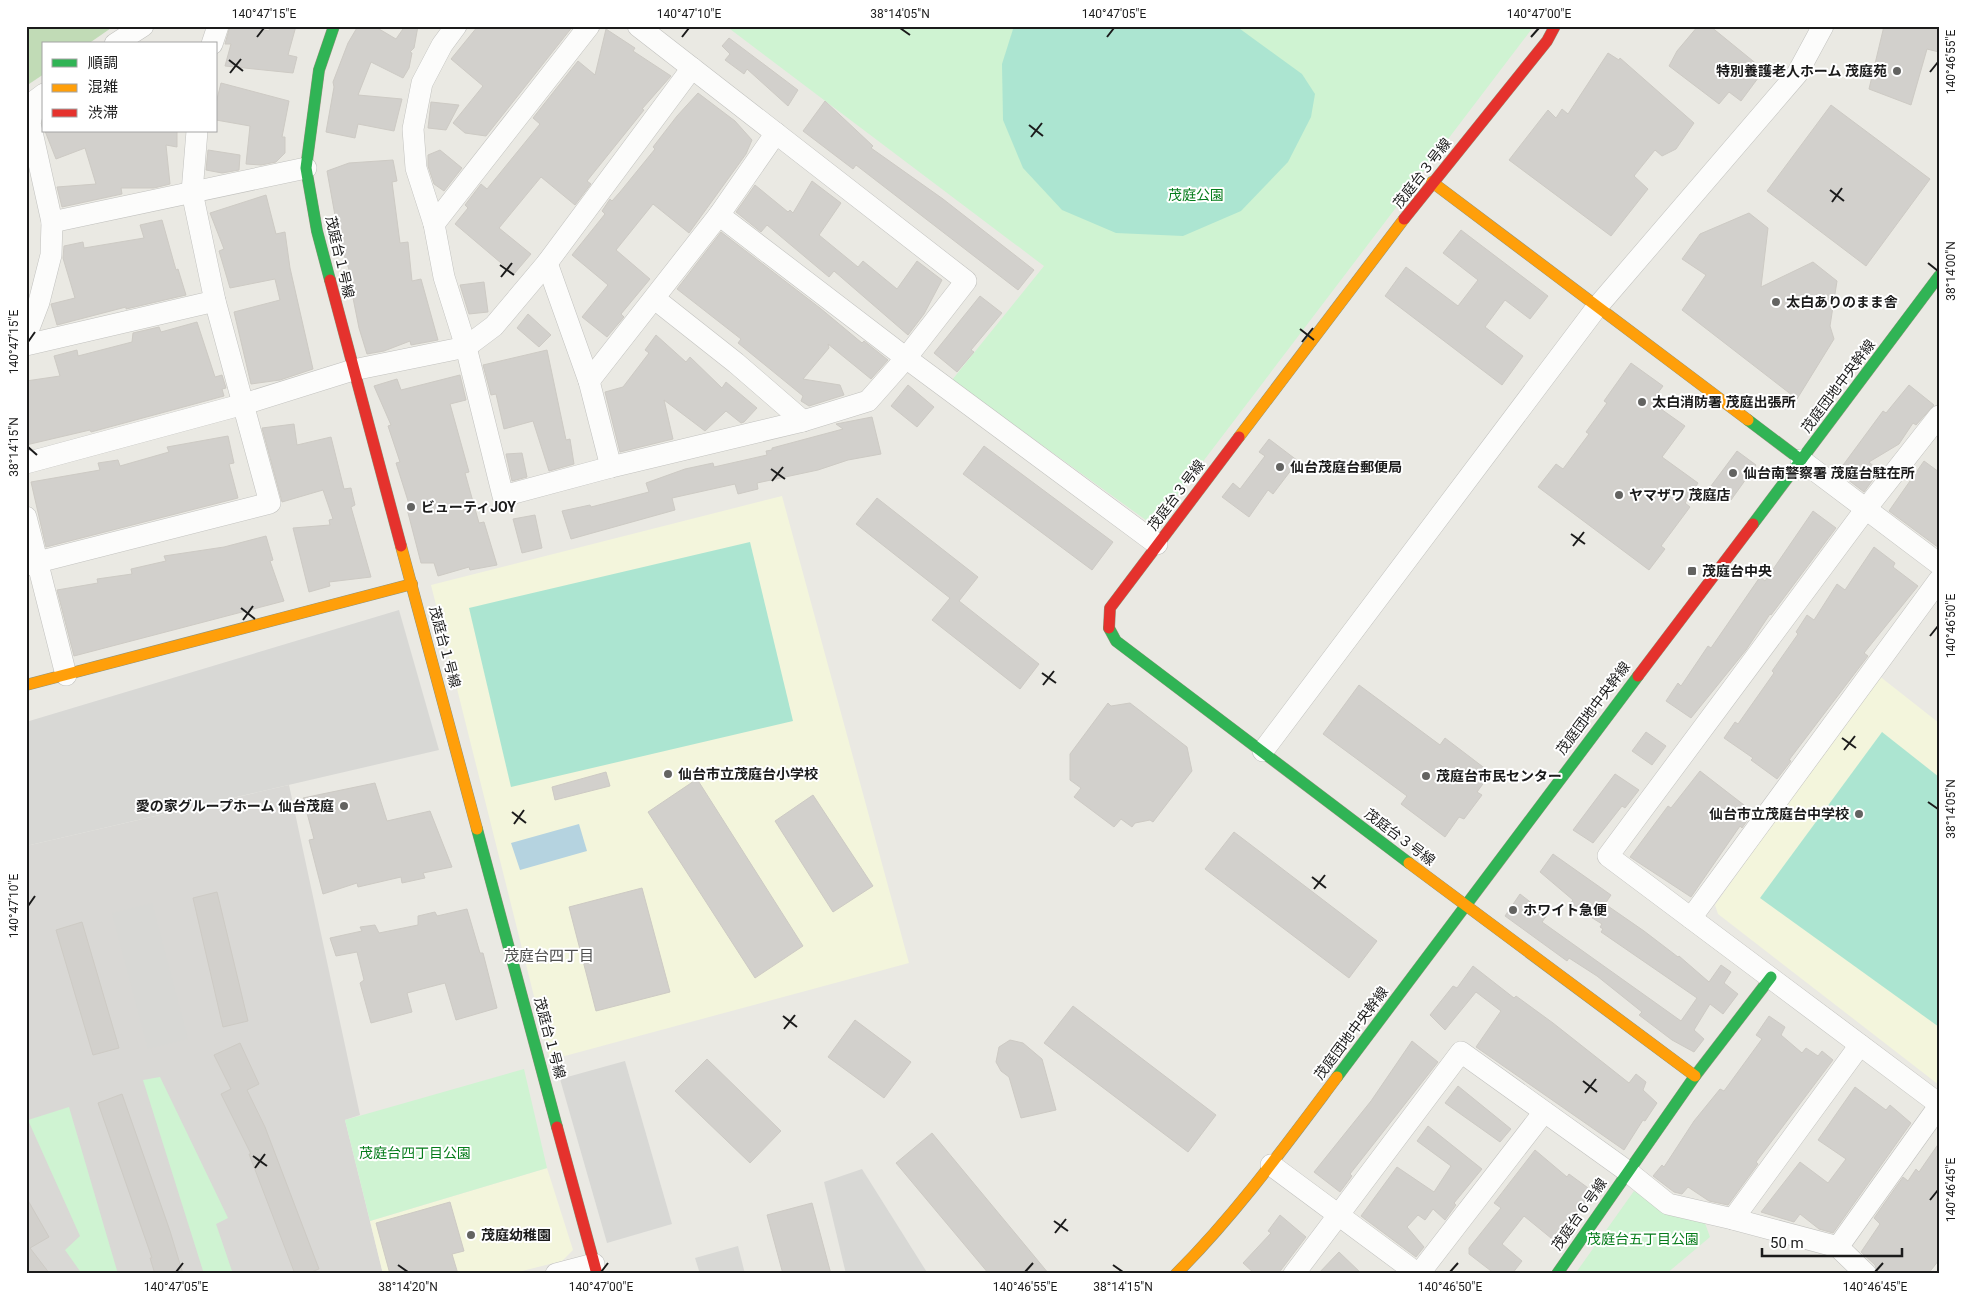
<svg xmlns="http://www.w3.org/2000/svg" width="1965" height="1300" viewBox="0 0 1965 1300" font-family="Roboto,'Noto Sans JP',sans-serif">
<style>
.residential{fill:#d9d8d5}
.education{fill:#f3f5dc}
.forest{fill:#c1dbb6}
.park{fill:#cff3d2}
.pitch{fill:#ace5d1}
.parking{fill:#d8d8d5}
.water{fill:#b5d3e0}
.building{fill:#d2d0cc;stroke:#cdcac4}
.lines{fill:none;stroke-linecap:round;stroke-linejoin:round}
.street-casing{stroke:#c2c2bf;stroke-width:22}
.fast-casing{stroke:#90947b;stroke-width:12}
.slow-casing{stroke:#90947b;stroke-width:12}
.jam-casing{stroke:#90947b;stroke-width:12}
.street{stroke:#fcfcfb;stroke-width:21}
.fast{stroke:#30b455;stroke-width:11}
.slow{stroke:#ff9f0a;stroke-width:11}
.jam{stroke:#e5322d;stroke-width:11}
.ticks{fill:none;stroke:#1b1b1b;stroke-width:2}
.poi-dot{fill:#636361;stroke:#fff;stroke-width:2}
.labels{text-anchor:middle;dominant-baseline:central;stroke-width:4;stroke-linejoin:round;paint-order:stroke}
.poi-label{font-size:14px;font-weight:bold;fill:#1b1b1b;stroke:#fff;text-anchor:start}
.street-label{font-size:14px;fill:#1b1b1b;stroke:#fff}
.park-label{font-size:14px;fill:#067c1b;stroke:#fff}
.neighbourhood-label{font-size:15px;fill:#4e4e4e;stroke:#fff}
.neatline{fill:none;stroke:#1b1b1b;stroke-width:2}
.ticks-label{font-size:12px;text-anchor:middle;fill:#1b1b1b}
</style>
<rect width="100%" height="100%" fill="#eae9e3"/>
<polygon class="residential" points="289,785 360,1115 345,1120 383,1274 26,1274 26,846"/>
<g class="education">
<polygon points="782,496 909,963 550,1060 431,585"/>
<polygon points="1878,675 1939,723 1939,1085 1718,914 1715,905"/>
<polygon points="547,1168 573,1250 562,1261 510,1274 383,1274 370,1221"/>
</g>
<polygon class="forest" points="26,26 114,26 88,44 44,44 44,74 26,86"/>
<g class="park">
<polygon points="726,26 1534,26 1154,526 952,380 1044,266"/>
<polygon points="524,1069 547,1168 370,1221 345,1120"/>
<polygon points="160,1077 228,1218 216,1224 233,1274 204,1274 143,1080"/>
<polygon points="69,1107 118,1274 82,1274 65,1250 80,1236 28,1120"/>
<polygon points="1634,1191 1666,1212 1701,1212 1710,1237 1666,1274 1575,1274"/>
</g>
<g class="pitch">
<polygon points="1014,26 1236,26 1302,74 1315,94 1311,117 1288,162 1241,211 1183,236 1116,233 1062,210 1023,168 1003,120 1002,64"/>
<polygon points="750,542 793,721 511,787 469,608"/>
<polygon points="1882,732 1939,777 1939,1027 1760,898"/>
</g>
<g class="parking">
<polygon points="399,610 439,750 26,846 26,722"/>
<polygon points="152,903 188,1039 148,1049 112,913"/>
<polygon points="625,1061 672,1224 607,1243 560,1079"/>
<polygon points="862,1169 928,1274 846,1274 824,1182"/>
<polygon points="738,1246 745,1274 700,1274 695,1258"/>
</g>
<polygon class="water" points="579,824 587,851 520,870 511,843"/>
<g class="building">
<polygon points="230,26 247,26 269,31 270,26 296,26 288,55 297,57 293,73 225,66 231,44 225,44"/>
<polygon points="358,26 374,26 396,39 405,26 418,26 414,48 410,52 412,53 409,68 403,78 371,62 358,95 402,99 394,131 358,124 355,138 326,132 334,87 333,82 348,43"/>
<polygon points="478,26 573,26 486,136 465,133 453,123 483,86 451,59"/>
<polygon points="1698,26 1710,26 1764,70 1741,101 1729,92 1719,104 1669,66 1677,51"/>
<polygon points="1884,26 1939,26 1939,52 1927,49 1911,105 1869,89"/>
<polygon points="606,29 635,48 633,51 671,76 642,109 644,110 587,181 591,184 575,205 541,177 499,228 531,254 514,274 455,224 468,208 465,205 481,184 487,189 540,124 533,118 578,61 595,75"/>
<polygon points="729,38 798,90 788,106 747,69 744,74 725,60 730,54 722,46"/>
<polygon points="1608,53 1619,60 1620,58 1694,123 1676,149 1662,156 1655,150 1634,176 1648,189 1611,236 1509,160 1548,110 1556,118 1562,109 1568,114"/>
<polygon points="221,83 289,101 282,137 285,137 285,153 276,162 261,165 246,164 250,126 216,120 216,103"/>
<polygon points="698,93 735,121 752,140 746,154 689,233 653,204 616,250 650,279 621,314 624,317 607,337 582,317 608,285 572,255 605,214 602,211 610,199 612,201 620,192 655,149 653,147 677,116"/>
<polygon points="825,101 873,146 871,148 943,199 1034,270 1018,290 856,165 853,169 803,131"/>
<polygon points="431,102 459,105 446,130 428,128"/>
<polygon points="1831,105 1930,179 1866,266 1767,191"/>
<polygon points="45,131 177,131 177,147 166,145 170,184 154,188 121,188 122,194 62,207 57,187 96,184 85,148 56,159"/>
<polygon points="208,150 240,155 239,170 222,173 206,170"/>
<polygon points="440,150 462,168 444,191 434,184 428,166 428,155"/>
<polygon points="393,160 397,181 392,182 400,243 408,242 412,281 421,279 438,340 411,345 410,341 384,351 367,354 359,328 352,293 357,293 340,243 327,171 349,163"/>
<polygon points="812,181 841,203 819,235 858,267 863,261 897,289 917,261 942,280 924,314 908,335 834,271 829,277 767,225 761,232 736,212 755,185 788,212 790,210 793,213"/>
<polygon points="266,195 276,234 285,232 290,268 313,369 280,380 251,384 234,312 280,300 275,279 230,288 219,251 224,249 210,213"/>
<polygon points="1749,213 1768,228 1761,287 1813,262 1837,281 1830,326 1834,339 1797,399 1682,310 1706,275 1682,259 1700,234"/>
<polygon points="162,220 176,270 178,269 186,295 126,309 126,307 57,325 51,304 75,298 63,258 64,246 83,242 84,248 144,238 140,225"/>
<polygon points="1461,230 1548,296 1530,319 1505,300 1485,327 1523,356 1502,385 1385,296 1406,267 1458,306 1478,280 1443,253"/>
<polygon points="721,232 820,308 862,343 864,341 888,360 871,379 828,344 829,348 803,379 840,385 844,395 809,406 801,401 803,396 738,343 741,339 677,289"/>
<polygon points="484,282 488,312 469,314 460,285"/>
<polygon points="980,296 1002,313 971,350 974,352 957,372 934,353"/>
<polygon points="528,314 551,335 539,347 517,328"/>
<polygon points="197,322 215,377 222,375 226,388 222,389 224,396 91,432 90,430 26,445 26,381 60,376 54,356 77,350 78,356 132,342 133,333 159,327 161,332"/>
<polygon points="656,335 686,362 690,357 722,388 726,382 757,408 744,422 741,423 726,411 705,431 664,400 673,439 620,452 605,392 623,387 649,353 645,350"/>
<polygon points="547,350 566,440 570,439 574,464 549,471 533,421 504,429 496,394 491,395 483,365"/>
<polygon points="1631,363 1663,386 1651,402 1685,426 1662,457 1698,483 1685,503 1690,507 1661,546 1665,549 1649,570 1538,487 1556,464 1563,469 1589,434 1586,432 1607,403 1604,401"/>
<polygon points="460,375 466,400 450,404 469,472 465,473 479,523 484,522 497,565 470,570 469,567 438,576 434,563 421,563 406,505 409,504 396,463 400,462 388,426 391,425 374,386 397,379 401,390"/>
<polygon points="908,385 934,407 917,427 891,406"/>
<polygon points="1909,385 1934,405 1916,425 1913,423 1899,444 1869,462 1879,471 1864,492 1838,472 1883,411 1886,413"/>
<polygon points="872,417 881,454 848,460 818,470 757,483 758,489 738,494 735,484 672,498 675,510 571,539 562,511 590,505 591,507 649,492 646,483 685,469 713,463 714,467 767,455 766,451 772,450 772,448 843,429 836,424"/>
<polygon points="294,424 297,445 331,437 344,489 351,488 355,505 351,507 371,577 329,582 330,586 309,592 293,528 330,525 329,520 333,519 323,490 282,502 262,428"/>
<polygon points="228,436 234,463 229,464 238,498 46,547 31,482 100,470 98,463 118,460 120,466 169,452 167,447"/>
<polygon points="1269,439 1298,461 1273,494 1268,490 1249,517 1222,497 1233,483 1240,489 1265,456 1259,452"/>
<polygon points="984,446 1113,542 1092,570 963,474"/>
<polygon points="1737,451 1756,465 1731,500 1711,486"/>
<polygon points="522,453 527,477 512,481 506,454"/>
<polygon points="1924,461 1939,472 1939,548 1889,511"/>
<polygon points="877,498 978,577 959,601 1039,664 1020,689 932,620 950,598 856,524"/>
<polygon points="1813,511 1836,528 1771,615 1770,614 1746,650 1691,718 1666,701 1678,683 1681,686 1708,646 1711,648 1760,577 1765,581"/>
<polygon points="535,515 542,548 522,553 513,519"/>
<polygon points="266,536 273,560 270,561 284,601 74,656 57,590 98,583 97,579 132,574 131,569 166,561 164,556 224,547"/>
<polygon points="1874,547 1895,563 1893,567 1918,586 1864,653 1868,656 1789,760 1791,761 1777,779 1751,760 1753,758 1724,738 1735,722 1738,724 1774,673 1772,671 1798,634 1796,632 1807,615 1814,620 1837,584 1845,590"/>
<polygon points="1359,685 1440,745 1445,738 1491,773 1477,792 1482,795 1464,819 1459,817 1445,837 1401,804 1407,796 1323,734"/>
<polygon points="1108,703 1111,706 1130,703 1187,747 1192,771 1153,822 1150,820 1135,823 1132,827 1121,819 1114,827 1074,797 1081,788 1070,780 1070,754"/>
<polygon points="1646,732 1666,746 1652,765 1632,751"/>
<polygon points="1700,771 1753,812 1742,828 1740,826 1691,897 1630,857 1668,806 1671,808"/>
<polygon points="606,772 610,786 555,800 552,787"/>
<polygon points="1615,774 1639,790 1625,808 1622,806 1593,843 1573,830"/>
<polygon points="697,779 803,946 755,978 648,812"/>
<polygon points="375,783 387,821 430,811 452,867 423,873 425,878 402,883 401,877 358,887 357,883 323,894 309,840 314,839 303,798"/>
<polygon points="813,795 873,886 833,912 775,821"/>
<polygon points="1234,832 1377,941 1349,978 1205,869"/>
<polygon points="1553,854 1611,895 1605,904 1644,931 1678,957 1679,956 1709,982 1721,965 1731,972 1724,983 1738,994 1723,1014 1710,1004 1694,1030 1704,1039 1694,1052 1672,1040 1639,1015 1642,1012 1597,976 1569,958 1567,961 1505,916 1520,894 1547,915 1542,922 1681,1021 1697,998 1601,932 1603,929 1600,927 1602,924 1570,904 1573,900 1540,872"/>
<polygon points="642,888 670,992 596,1011 569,907"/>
<polygon points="217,892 248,1021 223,1027 193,898"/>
<polygon points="467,909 480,953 483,953 497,1008 456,1020 445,983 407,993 412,1012 371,1023 360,983 364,980 357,952 336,956 330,938 362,931 360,927 375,925 379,933 418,925 418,916 435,912 437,916"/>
<polygon points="82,922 119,1048 93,1055 56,930"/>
<polygon points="1473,966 1514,998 1516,996 1553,1023 1629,1083 1636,1074 1646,1082 1643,1090 1657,1103 1645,1121 1643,1120 1624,1150 1476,1047 1501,1011 1476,992 1445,1030 1430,1015 1453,986 1457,988"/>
<polygon points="1073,1006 1216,1115 1188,1152 1044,1043"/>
<polygon points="1769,1016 1785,1027 1781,1035 1802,1053 1806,1048 1818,1056 1822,1051 1833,1060 1756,1162 1758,1164 1728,1205 1709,1201 1688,1187 1682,1194 1674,1192 1653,1176 1662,1165 1664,1167 1694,1121 1720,1089 1724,1091 1762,1039 1756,1035"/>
<polygon points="855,1020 911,1062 884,1098 828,1057"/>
<polygon points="1010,1040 1023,1043 1042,1059 1056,1110 1021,1118 1009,1077 1001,1071 996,1062 999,1047"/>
<polygon points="1412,1041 1438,1062 1350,1174 1352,1176 1340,1192 1314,1172 1371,1101"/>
<polygon points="240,1043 259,1084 247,1090 265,1127 319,1269 306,1274 295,1274 249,1154 251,1154 221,1094 231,1089 214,1055"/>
<polygon points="707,1059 781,1131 750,1163 675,1091"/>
<polygon points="1458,1086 1511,1129 1500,1142 1445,1103"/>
<polygon points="1855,1087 1886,1110 1890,1105 1911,1123 1833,1233 1819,1229 1800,1214 1794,1222 1761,1212 1800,1162 1828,1183 1846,1159 1818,1140"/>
<polygon points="122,1094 170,1231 183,1274 155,1274 150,1258 152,1258 98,1103"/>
<polygon points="1428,1126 1482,1169 1454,1203 1456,1205 1445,1220 1433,1209 1425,1220 1418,1215 1407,1227 1424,1247 1416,1257 1361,1216 1397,1167 1434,1192 1451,1166 1417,1141"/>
<polygon points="932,1133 1049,1274 989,1274 896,1163"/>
<polygon points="1939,1143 1939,1260 1928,1274 1878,1274 1875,1265 1861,1252 1880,1224 1874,1218 1903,1177 1908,1181 1916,1169 1919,1172"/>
<polygon points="1535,1150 1567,1177 1569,1174 1595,1193 1557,1243 1524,1216 1502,1244 1522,1261 1512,1274 1495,1274 1469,1254 1469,1248 1501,1208 1494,1203"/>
<polygon points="26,1197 49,1237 30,1248 50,1274 26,1274"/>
<polygon points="450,1202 464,1251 452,1254 458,1274 390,1274 376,1223"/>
<polygon points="812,1203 831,1274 783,1274 767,1215"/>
<polygon points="1280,1215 1306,1237 1278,1274 1255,1274 1243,1263 1271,1233 1268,1231"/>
<polygon points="1339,1252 1362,1274 1318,1274"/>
</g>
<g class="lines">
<g class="street-casing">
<g id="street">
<polyline points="456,26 442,45 422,83 413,129 416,168 434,224 444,277 466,347 503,496 611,467 803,421 868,401 906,358 966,281 638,26"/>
<polyline points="115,44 143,26"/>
<polyline points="212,44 218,26"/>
<polyline points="719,215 906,358 1157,544"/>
<polyline points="52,222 306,168"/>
<polyline points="434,224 589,26"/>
<polyline points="547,263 589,381 611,467"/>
<polyline points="655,299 736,363 803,421"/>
<polyline points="26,336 39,302 51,255 52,222 30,123 36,100 44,94"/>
<polyline points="26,345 215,301"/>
<polyline points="589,381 719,215 776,133"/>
<polyline points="1939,416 1865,510 1608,856 1939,1104"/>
<polyline points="1801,460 1939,564"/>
<polyline points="26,463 244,404 353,370 466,347 494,326 547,263 692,68"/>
<polyline points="26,517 66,675"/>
<polyline points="26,565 270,503 215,301 192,192 197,131"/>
<polyline points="1263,751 1597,307 1797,74 1823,26"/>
<polyline points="1691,918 1939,580"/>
<polyline points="1271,1165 1418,1274"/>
<polyline points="1733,1219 1860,1045"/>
<polyline points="1838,1247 1939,1106"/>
<polyline points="556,1274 594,1264"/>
<polyline points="1294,1274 1461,1052 1627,1171 1668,1204 1733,1219 1838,1247 1866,1274"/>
<polyline points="1419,1274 1544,1112"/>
</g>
</g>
<g class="fast-casing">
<g id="fast">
<polyline points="330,280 317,231 306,168 319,70 334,26"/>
<polyline points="1748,420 1801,460"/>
<polyline points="1753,524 1939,276"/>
<polyline points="1109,628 1116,641 1409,863"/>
<polyline points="477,829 557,1127"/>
<polyline points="1337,1077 1638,676"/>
<polyline points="1557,1274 1695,1076 1771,977"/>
</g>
</g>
<g class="slow-casing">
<g id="slow">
<polyline points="1432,182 1748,420"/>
<polyline points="1239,437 1404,219"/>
<polyline points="401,546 477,829"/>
<polyline points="26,685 412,584"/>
<polyline points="1409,863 1695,1076"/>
<path d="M 1176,1274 C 1236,1214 1286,1145 1337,1077"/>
</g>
</g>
<g class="jam-casing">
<g id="jam">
<polyline points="1404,219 1547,41 1555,26"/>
<polyline points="330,280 401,546"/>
<polyline points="1109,628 1110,608 1239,437"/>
<polyline points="1638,676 1753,524"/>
<polyline points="557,1127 597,1274"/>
</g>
</g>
<use href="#street" class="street"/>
<use href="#fast" class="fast"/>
<use href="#slow" class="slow"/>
<use href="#jam" class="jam"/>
</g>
<path class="ticks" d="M 900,28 L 910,35M 257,37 L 264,28M 682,37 L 689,28M 1107,37 L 1114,28M 1531,37 L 1539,28M 229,60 L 243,71M 1930,72 L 1938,62M 230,73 L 241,59M 1029,125 L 1043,136M 1031,137 L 1042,123M 1830,190 L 1844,201M 1832,202 L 1842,188M 1928,263 L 1938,271M 500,265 L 514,275M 501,277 L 512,263M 1300,329 L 1314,340M 28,342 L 35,332M 1302,342 L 1313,328M 28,447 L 37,455M 771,469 L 785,479M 772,481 L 783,467M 1571,534 L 1585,544M 1573,546 L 1584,532M 241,608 L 255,619M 243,620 L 253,606M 1930,636 L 1938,626M 1042,673 L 1056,683M 1043,685 L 1054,671M 1842,738 L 1856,748M 1844,750 L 1855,736M 1928,802 L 1938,809M 512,812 L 526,823M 514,824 L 524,810M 1312,877 L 1326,888M 1314,889 L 1325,875M 28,906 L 35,896M 783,1016 L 797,1027M 784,1029 L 795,1015M 1583,1081 L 1597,1092M 1585,1093 L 1596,1079M 253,1156 L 267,1166M 255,1168 L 265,1154M 1930,1200 L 1938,1190M 1054,1221 L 1068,1231M 1055,1233 L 1066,1219M 398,1265 L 408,1272M 1113,1265 L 1123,1272M 176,1272 L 183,1263M 601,1272 L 608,1263M 1025,1272 L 1033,1263M 1450,1272 L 1458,1263M 1875,1272 L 1883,1263"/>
<g class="poi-dot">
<circle cx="1897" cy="71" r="5"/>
<circle cx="1776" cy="302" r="5"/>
<circle cx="1642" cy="402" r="5"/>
<circle cx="1280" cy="467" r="5"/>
<circle cx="1733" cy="473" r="5"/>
<circle cx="1619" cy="495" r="5"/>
<circle cx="411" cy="507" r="5"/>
<rect x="1687" y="566" width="10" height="10" rx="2.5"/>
<circle cx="668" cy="774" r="5"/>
<circle cx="1426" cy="776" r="5"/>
<circle cx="344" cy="806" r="5"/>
<circle cx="1859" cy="814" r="5"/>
<circle cx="1513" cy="910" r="5"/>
<circle cx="471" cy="1235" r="5"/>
</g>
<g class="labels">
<g class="poi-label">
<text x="1887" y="71" text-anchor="end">特別養護老人ホーム 茂庭苑</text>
<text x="1786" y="302">太白ありのまま舎</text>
<text x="1652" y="402">太白消防署 茂庭出張所</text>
<text x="1290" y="467">仙台茂庭台郵便局</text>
<text x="1743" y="473">仙台南警察署 茂庭台駐在所</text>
<text x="1629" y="495">ヤマザワ 茂庭店</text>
<text x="421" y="507">ビューティJOY</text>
<text x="1702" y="571">茂庭台中央</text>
<text x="678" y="774">仙台市立茂庭台小学校</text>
<text x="1436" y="776">茂庭台市民センター</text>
<text x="334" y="806" text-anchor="end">愛の家グループホーム 仙台茂庭</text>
<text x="1849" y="814" text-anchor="end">仙台市立茂庭台中学校</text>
<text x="1523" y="910">ホワイト急便</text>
<text x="481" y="1235">茂庭幼稚園</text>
</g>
<g class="street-label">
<text transform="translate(1422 173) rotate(-52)">茂庭台３号線</text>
<text transform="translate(340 257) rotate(77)">茂庭台１号線</text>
<text transform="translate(1838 386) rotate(-53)">茂庭団地中央幹線</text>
<text transform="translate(1176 495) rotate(-53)">茂庭台３号線</text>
<text transform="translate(445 647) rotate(75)">茂庭台１号線</text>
<text transform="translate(1593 708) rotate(-53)">茂庭団地中央幹線</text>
<text transform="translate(1400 837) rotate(37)">茂庭台３号線</text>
<text transform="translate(1351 1033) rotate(-53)">茂庭団地中央幹線</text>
<text transform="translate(550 1038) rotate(75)">茂庭台１号線</text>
<text transform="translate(1579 1214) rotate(-55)">茂庭台６号線</text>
</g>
<g class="park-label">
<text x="1196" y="195">茂庭公園</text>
<text x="415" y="1153">茂庭台四丁目公園</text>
<text x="1643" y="1239">茂庭台五丁目公園</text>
</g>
<g class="neighbourhood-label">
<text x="549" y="956">茂庭台四丁目</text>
</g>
</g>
<rect width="1965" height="1300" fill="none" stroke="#ffffff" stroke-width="55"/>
<rect x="42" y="42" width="175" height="90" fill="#ffffff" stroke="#a4a4a4"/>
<rect x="52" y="59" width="25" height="8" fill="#30b455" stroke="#a4a4a4"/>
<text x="88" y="68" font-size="15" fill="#1b1b1b">順調</text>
<rect x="52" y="84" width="25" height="8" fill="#ff9f0a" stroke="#a4a4a4"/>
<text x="88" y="92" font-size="15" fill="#1b1b1b">混雑</text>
<rect x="52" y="109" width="25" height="8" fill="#e5322d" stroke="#a4a4a4"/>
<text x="88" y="118" font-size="15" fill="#1b1b1b">渋滞</text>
<path d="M1762 1248v8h140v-8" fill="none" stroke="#1b1b1b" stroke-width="2.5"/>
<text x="1770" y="1248" font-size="15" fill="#1b1b1b" stroke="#ffffff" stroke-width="4" paint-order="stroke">50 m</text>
<rect x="28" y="28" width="1910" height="1244" class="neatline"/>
<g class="ticks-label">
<text x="264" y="18">140°47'15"E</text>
<text x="689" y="18">140°47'10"E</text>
<text x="900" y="18">38°14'05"N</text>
<text x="1114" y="18">140°47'05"E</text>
<text x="1539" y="18">140°47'00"E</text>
<text transform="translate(1951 62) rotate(-90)" y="4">140°46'55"E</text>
<text transform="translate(1951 271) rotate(-90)" y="4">38°14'00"N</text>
<text transform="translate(14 342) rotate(-90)" y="4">140°47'15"E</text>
<text transform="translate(14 447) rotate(-90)" y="4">38°14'15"N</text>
<text transform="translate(1951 626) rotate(-90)" y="4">140°46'50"E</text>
<text transform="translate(1951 809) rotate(-90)" y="4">38°14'05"N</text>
<text transform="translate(14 906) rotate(-90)" y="4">140°47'10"E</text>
<text transform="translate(1951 1190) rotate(-90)" y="4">140°46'45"E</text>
<text x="176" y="1291">140°47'05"E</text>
<text x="408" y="1291">38°14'20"N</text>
<text x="601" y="1291">140°47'00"E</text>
<text x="1025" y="1291">140°46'55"E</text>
<text x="1123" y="1291">38°14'15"N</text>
<text x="1450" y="1291">140°46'50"E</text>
<text x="1875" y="1291">140°46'45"E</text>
</g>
</svg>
